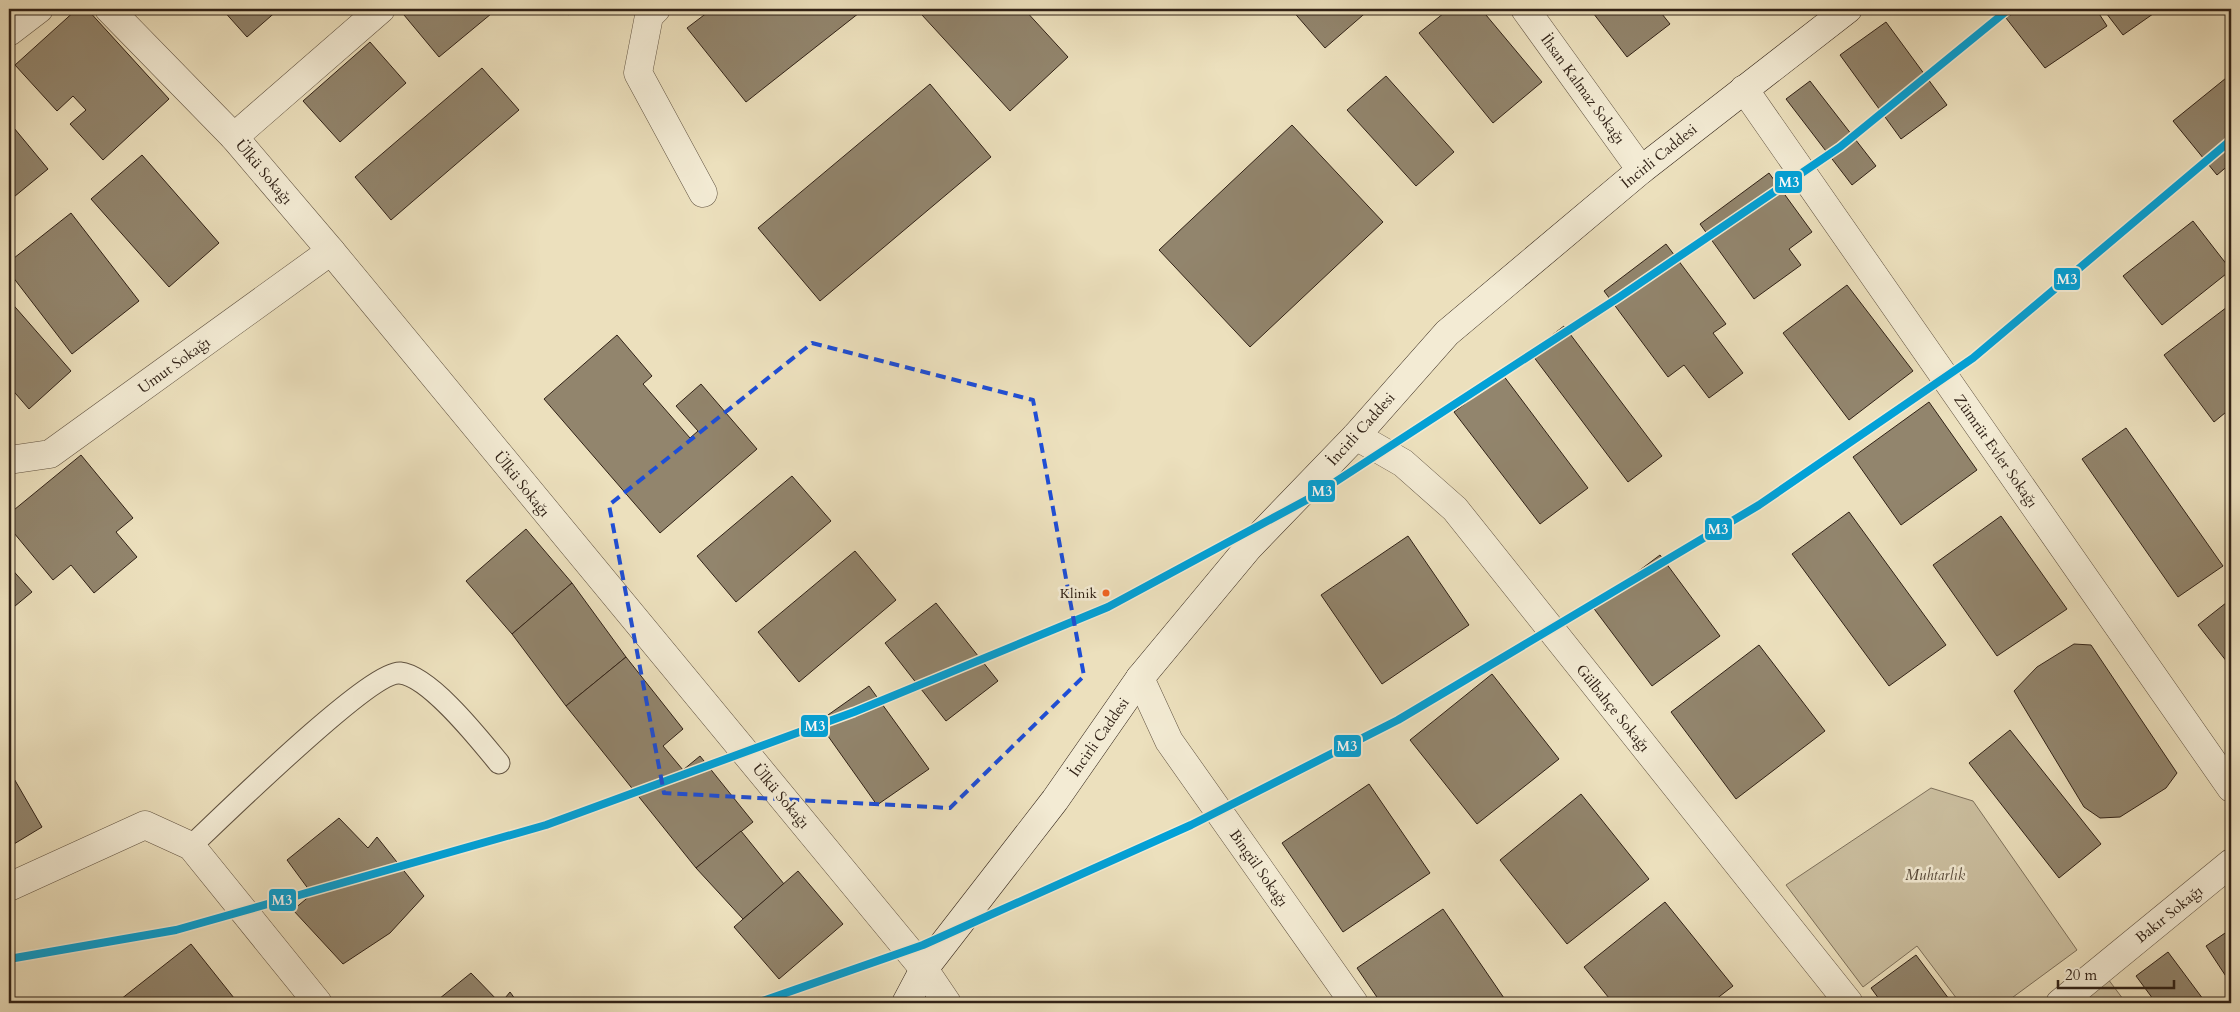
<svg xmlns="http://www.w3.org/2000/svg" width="2240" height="1012" viewBox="0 0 2240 1012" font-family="Cardo,serif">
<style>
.green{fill:#ccc0a1;stroke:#7e715c}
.building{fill:#92856d;stroke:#312217}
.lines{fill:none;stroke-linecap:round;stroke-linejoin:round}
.lane-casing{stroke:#605240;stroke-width:23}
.street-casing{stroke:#605240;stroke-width:29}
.secondary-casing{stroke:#312217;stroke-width:29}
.lane{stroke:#f3ebd4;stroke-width:21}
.street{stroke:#f3ebd4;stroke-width:28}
.secondary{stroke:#f3ebd4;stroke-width:28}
.metro-1-casing{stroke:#f3ebd4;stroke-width:11}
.metro-1{stroke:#02a1d7;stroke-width:8}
.marked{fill:none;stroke:#1d4ed8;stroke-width:4;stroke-dasharray:10 6;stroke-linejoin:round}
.bus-dot{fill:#f26522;stroke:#f3ebd4;stroke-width:2}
.labels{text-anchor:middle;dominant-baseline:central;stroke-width:5;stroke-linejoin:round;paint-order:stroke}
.bus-label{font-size:14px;fill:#312217;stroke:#f3ebd4;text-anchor:end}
.street-label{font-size:15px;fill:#312217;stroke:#f3ebd4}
.park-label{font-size:15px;font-style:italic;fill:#584a3a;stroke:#f3ebd4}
.line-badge{stroke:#f3ebd4;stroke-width:2}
.badge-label{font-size:14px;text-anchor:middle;font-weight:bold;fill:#fff}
</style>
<rect width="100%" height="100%" fill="#ece0bd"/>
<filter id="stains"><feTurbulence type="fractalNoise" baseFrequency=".004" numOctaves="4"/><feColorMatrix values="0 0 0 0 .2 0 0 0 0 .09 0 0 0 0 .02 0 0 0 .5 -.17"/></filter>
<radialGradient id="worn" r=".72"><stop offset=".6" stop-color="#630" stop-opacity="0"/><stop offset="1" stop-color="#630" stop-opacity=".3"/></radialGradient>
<g class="green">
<polygon points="1931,788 1973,801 2077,950 2005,1003 1960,1003 1917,946 1863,987 1786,885"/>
<polygon points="2108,979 2126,1003 2078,1003"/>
</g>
<g class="building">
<polygon points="77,9 87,9 169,99 103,160 70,124 86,110 73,96 57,111 15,65"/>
<polygon points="222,9 279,9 247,37"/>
<polygon points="399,9 497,9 439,57"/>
<polygon points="563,9 575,9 568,15"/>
<polygon points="712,9 856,9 859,13 746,102 687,28"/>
<polygon points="929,9 1024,9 1068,57 1010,111 922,15"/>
<polygon points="1291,9 1370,9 1325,48"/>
<polygon points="1449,9 1481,9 1542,82 1493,123 1419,33"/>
<polygon points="1590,9 1658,9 1670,24 1627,57"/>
<polygon points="2019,9 2096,9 2107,26 2045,68 2006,18"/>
<polygon points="2103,9 2160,9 2123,35"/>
<polygon points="1886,22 1947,105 1901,139 1840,55"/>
<polygon points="370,42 406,83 340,142 303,101"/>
<polygon points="482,68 519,110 391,220 355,177"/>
<polygon points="2231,74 2231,163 2217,175 2173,121"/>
<polygon points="1386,76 1454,152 1416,186 1347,110"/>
<polygon points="1810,81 1876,166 1852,185 1786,99"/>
<polygon points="930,84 991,157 820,301 758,228"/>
<polygon points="9,122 48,169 9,201"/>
<polygon points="1292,125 1383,222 1250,347 1159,250"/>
<polygon points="142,155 219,243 169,287 91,199"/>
<polygon points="1769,173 1812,232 1789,249 1801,265 1754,299 1700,224"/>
<polygon points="71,213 139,301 72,354 9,272 9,262"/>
<polygon points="2193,221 2231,270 2162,325 2123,276"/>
<polygon points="1666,244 1726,324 1713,333 1743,373 1709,398 1684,365 1668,377 1604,291"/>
<polygon points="1847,285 1913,371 1849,420 1783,333"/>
<polygon points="9,300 71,371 29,409 9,386"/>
<polygon points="2231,304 2231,408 2214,422 2164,355"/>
<polygon points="1564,326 1662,456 1628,482 1530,352"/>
<polygon points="617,335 652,376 643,384 690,438 698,431 676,406 701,384 757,449 660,533 544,399"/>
<polygon points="1503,375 1588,488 1540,524 1454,412"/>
<polygon points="1929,402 1977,470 1901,525 1853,457"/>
<polygon points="2126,428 2223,566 2178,597 2082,459"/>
<polygon points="81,455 133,518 116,532 137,557 94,593 71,565 53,580 9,527 9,514"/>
<polygon points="792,476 831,521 736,602 697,556"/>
<polygon points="1849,512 1946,645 1889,686 1792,554"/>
<polygon points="2001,516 2067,609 1997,656 1933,565"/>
<polygon points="526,529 572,583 512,634 466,581"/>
<polygon points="1408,536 1469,625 1382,684 1321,595"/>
<polygon points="855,551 896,600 799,682 758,632"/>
<polygon points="1660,555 1720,636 1652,686 1592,606"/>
<polygon points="9,566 32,592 9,611"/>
<polygon points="572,583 626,657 566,706 512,634"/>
<polygon points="2231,599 2231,667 2198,625"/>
<polygon points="936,603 998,681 946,721 885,643"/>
<polygon points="2074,644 2091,645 2177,773 2166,788 2120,817 2100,818 2084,807 2014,691 2037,667"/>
<polygon points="1759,645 1825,731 1736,799 1671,712"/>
<polygon points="626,657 683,729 663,746 683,770 700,756 753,822 696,868 566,706"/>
<polygon points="1492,674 1559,759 1477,824 1410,740"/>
<polygon points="869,686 929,769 877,805 818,722"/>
<polygon points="2010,730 2101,844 2059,878 1969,763"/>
<polygon points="9,770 42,827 9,847"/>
<polygon points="1369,784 1430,873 1343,932 1282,843"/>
<polygon points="1581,794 1649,879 1567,944 1500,860"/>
<polygon points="339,818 368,848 377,837 424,896 390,933 343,964 293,910 312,894 287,860"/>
<polygon points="741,831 784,884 743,919 696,868"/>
<polygon points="798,871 843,924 779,979 734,927"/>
<polygon points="1665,902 1733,986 1711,1003 1613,1003 1584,967"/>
<polygon points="1443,909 1504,998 1496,1003 1381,1003 1357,968"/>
<polygon points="2231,929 2231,984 2206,946"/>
<polygon points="191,944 238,1003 116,1003"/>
<polygon points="2168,952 2206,1003 2156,1003 2136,976"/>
<polygon points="1916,955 1952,1003 1882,1003 1871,988"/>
<polygon points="471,973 500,1003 434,1003"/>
<polygon points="510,992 518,1003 501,1003"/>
</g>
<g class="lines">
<g class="lane-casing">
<path id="lane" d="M 191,846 C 221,818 370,671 400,673 C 430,676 480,740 499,763"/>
</g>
<g class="street-casing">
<g id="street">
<polyline points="109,9 234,137 331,251 924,969 947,1003"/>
<polyline points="656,9 649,16 638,73 703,193"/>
<polyline points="1525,9 1641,170"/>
<polyline points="9,32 39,9"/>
<polyline points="1744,89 2231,788"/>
<polyline points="234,137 381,9"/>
<polyline points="1356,436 1403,463 1455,509 1849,1003"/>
<polyline points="9,460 50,454 331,251"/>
<polyline points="1140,678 1169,741 1354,1003"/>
<polyline points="9,887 145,825 191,846 318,1003"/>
<polyline points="2060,1003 2231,863"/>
</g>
</g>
<g class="secondary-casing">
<polyline id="secondary" points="906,1003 924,969 1055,800 1140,678 1248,548 1356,436 1447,333 1641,170 1848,9"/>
</g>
<use href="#lane" class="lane"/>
<use href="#street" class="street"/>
<use href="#secondary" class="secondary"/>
<g class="metro-1-casing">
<g id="metro-1">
<polyline points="9,959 176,930 546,825 854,712 1108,607 1312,497 1618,298 1840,147 2009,9"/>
<polyline points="757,1003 923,945 1191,825 1398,720 1759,505 1973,358 2231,140"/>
</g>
</g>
<use href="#metro-1" class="metro-1"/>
</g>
<path class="marked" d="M 812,343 L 1033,400 L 1084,676 L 950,808 L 664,793 L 609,505 Z"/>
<circle class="bus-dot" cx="1106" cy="593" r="4.5"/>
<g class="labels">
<g class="bus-label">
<text x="1097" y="593">Klinik</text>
</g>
<g class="street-label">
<text transform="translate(1583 89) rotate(54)">İhsan Kalmaz Sokağı</text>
<text transform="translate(1659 156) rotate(-39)">İncirli Caddesi</text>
<text transform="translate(264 172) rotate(50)">Ülkü Sokağı</text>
<text transform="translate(174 365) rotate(-36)">Umut Sokağı</text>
<text transform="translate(1361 429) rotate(-48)">İncirli Caddesi</text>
<text transform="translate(1996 451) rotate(55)">Zümrüt Evler Sokağı</text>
<text transform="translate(522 484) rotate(51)">Ülkü Sokağı</text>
<text transform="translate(1613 708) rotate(51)">Gülbahçe Sokağı</text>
<text transform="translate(1099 737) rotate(-55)">İncirli Caddesi</text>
<text transform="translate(781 796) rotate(50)">Ülkü Sokağı</text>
<text transform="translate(1259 868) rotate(55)">Bingül Sokağı</text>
<text transform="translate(2169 914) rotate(-39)">Bakır Sokağı</text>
</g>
<g class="park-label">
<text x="1935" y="875">Muhtarlık</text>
</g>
</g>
<g class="line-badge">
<rect x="1774" y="170" width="29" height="24" rx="5" fill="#02a1d7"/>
<rect x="2053" y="267" width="28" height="24" rx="5" fill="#02a1d7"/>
<rect x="1307" y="479" width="29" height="24" rx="5" fill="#02a1d7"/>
<rect x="1704" y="517" width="29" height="24" rx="5" fill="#02a1d7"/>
<rect x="800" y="714" width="29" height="24" rx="5" fill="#02a1d7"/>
<rect x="1333" y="734" width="29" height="24" rx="5" fill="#02a1d7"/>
<rect x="268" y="888" width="29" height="24" rx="5" fill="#02a1d7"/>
</g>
<g class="badge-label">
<text x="1789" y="187">M3</text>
<text x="2067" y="284">M3</text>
<text x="1322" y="496">M3</text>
<text x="1718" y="534">M3</text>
<text x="815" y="731">M3</text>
<text x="1347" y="751">M3</text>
<text x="282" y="905">M3</text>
</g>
<rect width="2240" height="1012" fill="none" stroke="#ece0bd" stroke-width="30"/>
<rect x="10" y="10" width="2220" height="992" fill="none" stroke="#312217" stroke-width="2.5"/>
<rect x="15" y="15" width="2210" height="982" fill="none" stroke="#312217"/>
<path d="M2058 980v8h116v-8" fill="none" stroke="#312217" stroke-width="2.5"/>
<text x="2065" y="980" font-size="15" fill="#312217" stroke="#f3ebd4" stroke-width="4" paint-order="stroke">20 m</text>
<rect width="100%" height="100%" filter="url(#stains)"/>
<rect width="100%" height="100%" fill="url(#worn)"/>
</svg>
